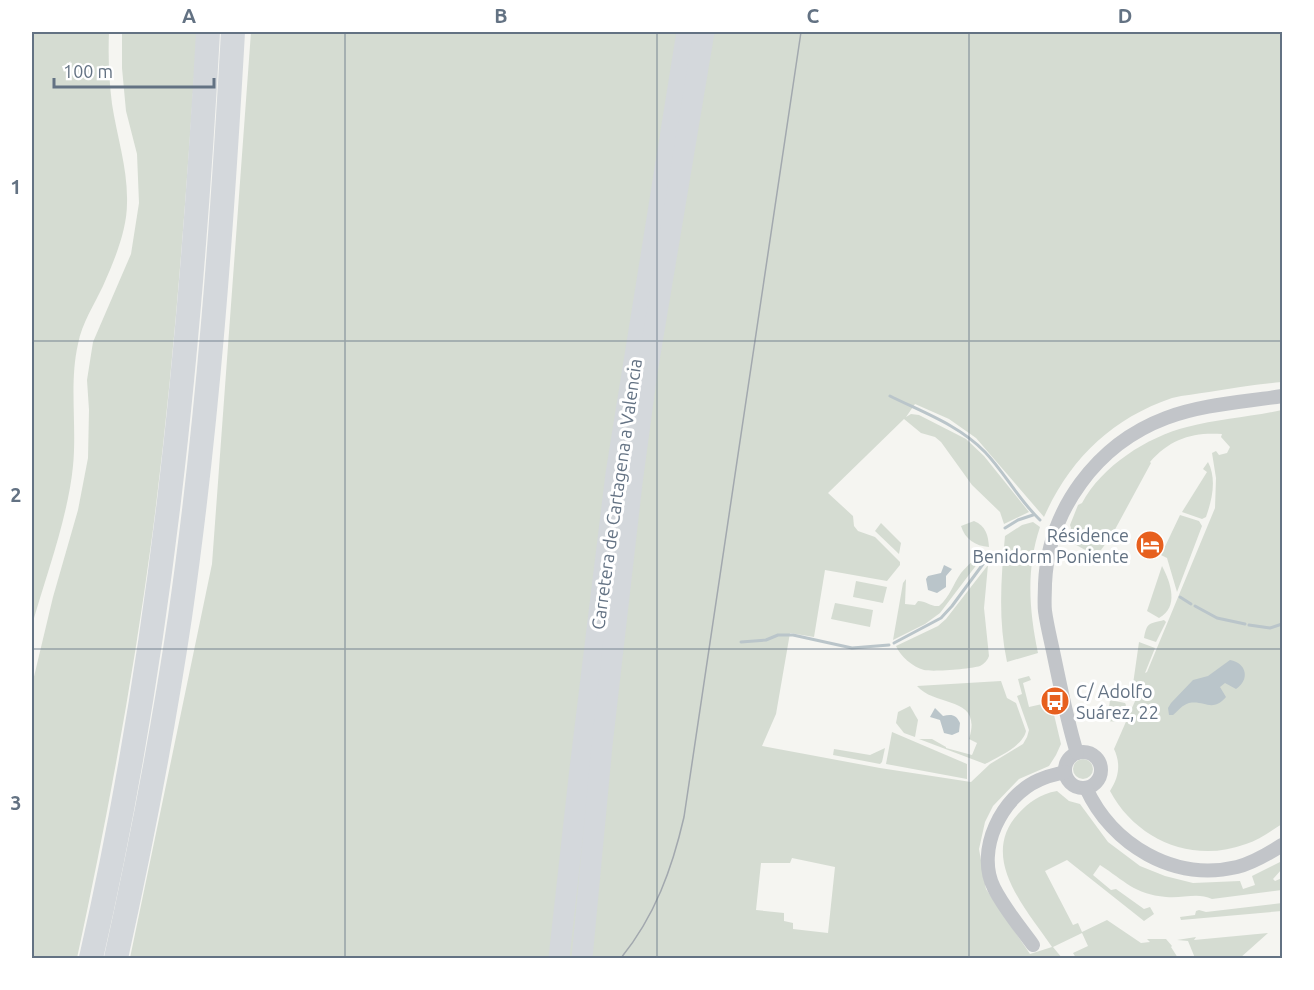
<svg xmlns="http://www.w3.org/2000/svg" width="1314" height="990" viewBox="0 0 1314 990" font-family="Ubuntu,sans-serif">
<style>
.green{fill:#d5dcd2;fill-rule:evenodd}
.water{fill:#bac5ca}
.lines{fill:none;stroke-linecap:round;stroke-linejoin:round}
.stream{stroke:#bac5ca;stroke-width:3}
.minor{stroke:#c2c5c9;stroke-width:14}
.trunk{stroke:#d4d8dc;stroke-width:21}
.motorway{stroke:#d4d8dc;stroke-width:24}
.tram{stroke:#a2a8ae;stroke-width:1.5}
.grid{fill:none;stroke:#637283;stroke-width:1.5;stroke-opacity:0.55}
.labels{text-anchor:middle;dominant-baseline:central;stroke-width:6;stroke-linejoin:round;paint-order:stroke}
.street-label{font-size:18px;fill:#637283;stroke:#fff}
.poi-label{font-size:18px;fill:#637283;stroke:#fff;text-anchor:end}
.neatline{fill:none;stroke:#637283;stroke-width:2}
.grid-label{font-size:20px;text-anchor:middle;font-weight:bold;fill:#637283}
</style>
<rect width="100%" height="100%" fill="#f5f5f1"/>
<g class="green">
<path d="M 32,32 L 109,32 C 108,56 109,80 112,104 C 117,137 128,169 127,203 C 127,231 114,261 103,286 C 94,305 82,323 78,344 C 69,383 77,426 73,466 C 68,517 46,576 32,625 Z"/>
<path d="M 122,32 L 197,32 C 186,200 174,369 152,537 C 133,679 107,819 77,958 L 32,958 L 32,685 L 53,597 L 78,510 L 88,458 L 89,410 L 87,380 L 93,342 L 131,254 L 139,203 L 137,154 L 126,111 L 122,68 Z"/>
<path d="M 251,32 L 1282,32 L 1282,382 C 1258,384 1233,388 1209,392 C 1197,394 1184,395 1172,398 C 1111,419 1070,459 1044,517 L 976,438 L 949,419 L 915,404 L 906,417 L 911,414 L 919,415 L 966,439 L 984,456 L 1029,512 L 1004,524 L 1000,512 L 972,485 L 941,442 L 935,437 L 921,433 L 904,419 L 828,493 L 853,516 L 854,526 L 858,531 L 875,537 L 900,562 L 900,565 L 887,581 L 825,570 L 814,637 L 790,633 L 776,714 L 762,746 L 880,768 L 971,782 L 990,764 L 1023,744 L 1027,737 L 1029,730 L 1017,696 L 1022,694 L 1018,679 L 1029,676 L 1031,680 L 1023,683 L 1029,707 L 1051,702 L 1061,744 L 1056,755 L 1049,766 L 1019,779 L 993,806 L 985,822 L 979,849 L 986,889 L 1030,954 L 1052,947 C 1027,910 978,858 1018,814 C 1029,802 1040,794 1057,791 L 1069,801 L 1080,804 L 1108,842 L 1140,866 L 1165,876 L 1193,883 L 1240,881 L 1243,889 L 1255,885 L 1252,876 L 1282,861 L 1282,869 L 1273,879 L 1275,881 L 1282,878 L 1282,890 L 1212,899 C 1197,892 1182,899 1166,897 C 1134,894 1125,881 1100,865 L 1093,875 L 1111,890 L 1116,889 L 1144,909 L 1150,907 L 1154,914 L 1144,921 L 1067,860 L 1045,871 L 1073,925 L 1078,923 L 1082,932 L 1107,920 L 1141,943 L 1150,942 L 1147,939 L 1166,939 L 1172,946 L 1171,947 L 1178,958 L 1076,958 L 1073,953 L 1088,946 L 1082,933 L 1053,947 L 1062,958 L 130,958 L 212,564 ZM 792,858 L 835,867 L 828,933 L 793,929 L 793,923 L 784,921 L 784,913 L 756,910 L 761,863 L 790,863 Z"/>
<path d="M 1282,410 L 1282,824 C 1271,831 1259,840 1246,844 C 1193,864 1136,840 1110,791 C 1119,777 1121,764 1114,749 L 1139,692 L 1132,691 L 1139,642 L 1155,648 L 1145,673 L 1147,672 L 1215,508 L 1216,478 L 1212,453 L 1216,451 L 1219,455 L 1227,453 L 1230,447 L 1221,437 L 1222,434 C 1192,432 1170,439 1150,462 L 1151,463 L 1112,535 L 1101,550 L 1089,552 L 1067,540 L 1071,528 L 1070,525 L 1078,505 L 1082,503 C 1102,466 1147,437 1187,427 C 1218,419 1251,417 1282,410 Z"/>
<path d="M 1208,462 C 1217,479 1212,500 1206,517 L 1202,519 L 1182,512 L 1207,472 L 1203,469 Z"/>
<polygon points="1180,515 1199,521 1202,526 1177,592 1167,558 1161,555"/>
<path d="M 974,521 C 986,526 988,535 989,547 C 975,546 965,539 961,526 Z"/>
<path d="M 1033,522 L 1040,527 C 1026,569 1029,610 1038,653 L 1007,662 C 998,620 1001,578 1005,536 L 1022,525 Z"/>
<polygon points="881,523 901,543 899,554 875,531"/>
<path d="M 979,549 L 984,551 L 984,555 L 940,613 L 925,624 L 893,640 L 903,583 L 906,579 L 905,604 L 915,605 L 918,601 C 926,601 931,607 939,606 C 950,597 953,584 961,573 C 968,564 976,561 979,549 Z"/>
<path d="M 988,565 L 984,608 L 989,656 C 987,661 985,663 980,666 C 971,669 933,672 924,670 C 913,667 900,656 896,646 L 938,626 L 946,619 Z"/>
<path d="M 1162,566 C 1171,583 1179,607 1159,618 L 1147,611 Z"/>
<polygon points="856,581 887,587 883,603 853,597"/>
<polygon points="835,603 873,610 870,627 831,619"/>
<path d="M 1164,620 L 1166,622 L 1156,642 L 1144,638 C 1147,622 1149,624 1164,620 Z"/>
<path d="M 1001,681 L 1007,698 L 1016,703 L 1026,731 C 1023,746 998,757 985,764 L 919,739 L 932,739 L 946,747 L 946,748 L 972,755 L 977,743 L 969,739 C 983,695 936,708 917,686 Z"/>
<polygon points="1110,700 1125,703 1126,705 1119,722 1107,721"/>
<polygon points="910,706 918,720 915,737 904,733 896,723 898,712"/>
<polygon points="892,732 967,764 967,779 886,764"/>
<polygon points="885,748 882,762 880,764 833,755 834,749 870,755"/>
<circle cx="1083" cy="769" r="10"/>
<polygon points="1282,903 1282,911 1181,920 1180,917 1195,915 1196,911 1199,910 1206,912"/>
<polygon points="1268,933 1240,958 1195,958 1188,941 1177,940 1196,937 1194,940"/>
</g>
<g class="water">
<polygon points="944,565 952,569 946,576 946,587 937,593 928,590 926,579 928,576 941,573"/>
<path d="M 1230,660 C 1247,663 1250,680 1236,689 L 1225,683 L 1220,687 L 1226,697 C 1212,713 1205,700 1189,703 C 1182,705 1178,711 1173,715 L 1169,715 L 1168,708 L 1171,703 L 1193,680 L 1208,676 Z"/>
<path d="M 935,708 L 943,716 C 951,714 956,714 960,723 L 959,732 L 952,735 L 944,733 L 940,720 L 930,717 Z"/>
</g>
<g class="lines">
<g class="stream">
<path d="M 890,396 C 922,412 959,425 985,452 C 1005,473 1018,499 1040,520"/>
<polyline points="1005,528 1018,520 1033,515"/>
<polyline points="1180,597 1191,604"/>
<polyline points="1195,606 1217,618 1245,624"/>
<polyline points="1249,625 1270,628 1282,624"/>
<polyline points="741,642 766,640 778,635 793,635 852,648 889,645"/>
<polyline points="894,643 941,618 952,606 986,560"/>
</g>
<g class="minor">
<circle cx="1083" cy="770" r="18"/>
<path d="M 1077,753 C 1067,721 1061,689 1054,656 C 1051,641 1047,626 1045,611 C 1044,603 1045,593 1045,584 C 1048,510 1097,444 1166,418 C 1203,404 1245,402 1282,396"/>
<path d="M 1086,788 C 1112,845 1174,882 1237,867 C 1253,863 1268,854 1282,845"/>
<path d="M 1033,945 C 1020,927 1004,908 994,888 C 975,850 1002,796 1039,780 C 1047,776 1057,774 1065,772"/>
</g>
<g class="trunk">
<polyline points="559,958 580,769 616,474 687,32"/>
<polyline points="582,958 602,745 632,483 647,372 704,32"/>
</g>
<g class="motorway">
<path d="M 91,958 C 161,654 191,343 208,32"/>
<path d="M 116,958 C 141,845 163,731 180,617 C 208,423 222,227 233,32"/>
</g>
<path class="tram" d="M 621,958 C 655,916 672,869 684,817 L 801,32"/>
</g>
<path class="grid" d="M 345,32 L 345,958M 657,32 L 657,958M 969,32 L 969,958M 32,341 L 1282,341M 32,649 L 1282,649"/>
<defs>
<g id="hotel-disc" transform="scale(1.5)"><circle r="9.5" fill="#e7601f" stroke="#fff"/><path d="M-6-4.5h1.5V1H6V5H4.5V3h-9V5H-6ZM-4 0a1.8 1.8 0 1 1 3.6 0ZM.5 0V-2.5h3Q6-2.5 6 0Z" fill="#fff"/></g>
<g id="bus-disc" transform="scale(1.5)"><circle r="9.5" fill="#e7601f" stroke="#fff"/><path d="M-5-6H5V4H4V6H2V4H-2V6H-4V4H-5ZM-3.5-4V0h7V-4ZM-3.5 1.2v1.5H-2V1.2ZM2 1.2v1.5H3.5V1.2Z" fill="#fff"/></g>
</defs>
<g fill-rule="evenodd">
<use href="#hotel-disc" x="1150" y="545"/>
<use href="#bus-disc" x="1055" y="701"/>
</g>
<g class="labels">
<g class="street-label">
<text transform="translate(616 494) rotate(-82)">Carretera de Cartagena a Valencia</text>
</g>
<g class="poi-label">
<text x="1129" y="535">Résidence<tspan x="1129" dy="21">Benidorm Poniente</tspan></text>
<text x="1076" y="691" text-anchor="start">C/ Adolfo<tspan x="1076" dy="21">Suárez, 22</tspan></text>
</g>
</g>
<rect width="1314" height="990" fill="none" stroke="#ffffff" stroke-width="66"/>
<path d="M54 78v9h160v-9" fill="none" stroke="#637283" stroke-width="3"/>
<text x="63" y="78" font-size="18" fill="#637283" stroke="#ffffff" stroke-width="4.5" paint-order="stroke">100 m</text>
<rect x="33" y="33" width="1248" height="924" class="neatline"/>
<g class="grid-label">
<text x="189" y="23">A</text>
<text x="501" y="23">B</text>
<text x="813" y="23">C</text>
<text x="1125" y="23">D</text>
<text x="16" y="194">1</text>
<text x="16" y="502">2</text>
<text x="16" y="810">3</text>
</g>
</svg>
